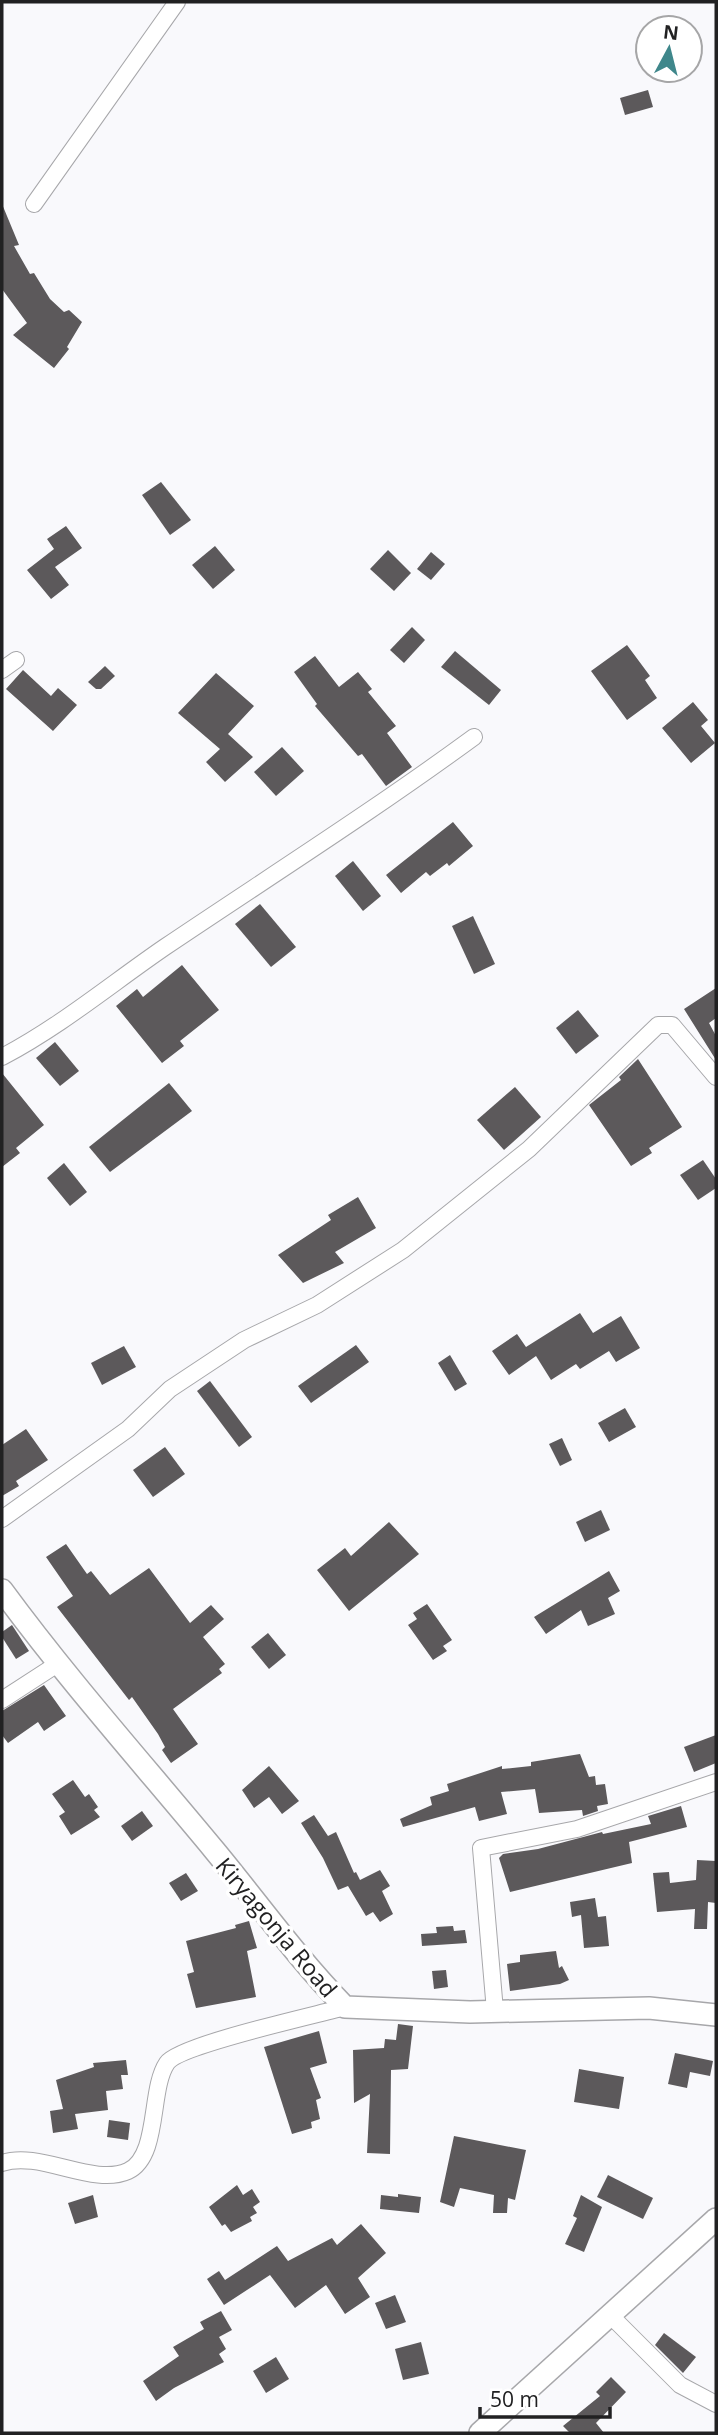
<svg xmlns="http://www.w3.org/2000/svg" width="718" height="2435" viewBox="0 0 718 2435" font-family="'Open Sans',sans-serif">
<style>
.building{fill:#5c595b}
.lines{fill:none;stroke-linecap:round;stroke-linejoin:round}
.minor-casing{stroke:#a7a7aa;stroke-width:18}
.tertiary-casing{stroke:#a7a7aa;stroke-width:24}
.minor{stroke:#fff;stroke-width:16}
.tertiary{stroke:#fff;stroke-width:21}
.labels{text-anchor:middle;dominant-baseline:central;stroke-width:7;stroke-linejoin:round;paint-order:stroke}
.street-label{font-size:23px;fill:#212122;stroke:#fff}
</style>
<rect width="100%" height="100%" fill="#f9f9fc"/>
<g class="building">
<polygon points="648,90 653,107 625,115 620,98"/>
<polygon points="2,204 19,245 14,246 30,274 34,273 50,299 64,312 69,310 82,322 67,347 69,349 54,368 13,335 27,323 2,289"/>
<polygon points="161,482 191,520 170,535 142,495"/>
<polygon points="66,526 82,548 55,567 69,585 51,599 27,570 54,549 47,539"/>
<polygon points="215,546 235,570 213,589 192,565"/>
<polygon points="388,550 411,573 394,591 370,569"/>
<polygon points="431,552 445,564 431,580 417,569"/>
<polygon points="412,627 425,640 404,663 390,650"/>
<polygon points="627,645 650,676 645,680 657,698 627,720 591,671"/>
<polygon points="455,651 501,690 489,705 441,667"/>
<polygon points="315,656 339,687 358,672 372,689 368,692 396,726 387,733 412,767 386,786 362,754 358,756 315,706 317,704 294,672"/>
<polygon points="105,666 115,676 101,689 96,689 88,682"/>
<polygon points="23,670 51,696 58,688 77,705 53,731 6,689"/>
<polygon points="216,673 254,706 228,734 253,757 225,782 206,762 220,749 178,713"/>
<polygon points="693,702 708,720 701,726 715,743 691,763 662,728"/>
<polygon points="282,747 304,771 276,796 254,772"/>
<polygon points="453,822 473,846 449,866 447,863 430,876 426,872 401,893 386,875"/>
<polygon points="353,861 381,896 363,911 335,876"/>
<polygon points="260,904 296,947 271,967 235,924"/>
<polygon points="473,916 495,964 474,974 452,926"/>
<polygon points="182,965 219,1010 180,1041 184,1046 162,1063 116,1006 137,989 143,997"/>
<polygon points="716,988 716,1018 709,1023 716,1036 716,1060 684,1009"/>
<polygon points="578,1010 599,1036 576,1054 556,1028"/>
<polygon points="55,1042 79,1071 60,1086 36,1058"/>
<polygon points="638,1059 682,1127 649,1148 652,1153 631,1166 589,1105 621,1080 619,1077"/>
<polygon points="2,1073 44,1125 16,1148 20,1153 2,1167"/>
<polygon points="169,1083 192,1111 110,1172 89,1147"/>
<polygon points="515,1087 541,1117 504,1150 477,1120"/>
<polygon points="703,1160 716,1179 716,1188 698,1200 680,1175"/>
<polygon points="64,1163 87,1192 70,1206 47,1178"/>
<polygon points="358,1197 376,1228 335,1252 344,1263 303,1283 278,1255 331,1220 328,1215"/>
<polygon points="580,1313 593,1333 621,1316 640,1348 616,1362 609,1351 580,1369 576,1364 551,1380 536,1356 509,1375 492,1351 517,1334 526,1347"/>
<polygon points="356,1345 369,1362 311,1403 298,1386"/>
<polygon points="124,1346 136,1367 102,1385 91,1363"/>
<polygon points="450,1355 467,1384 455,1391 438,1363"/>
<polygon points="210,1381 252,1437 239,1447 197,1391"/>
<polygon points="625,1408 636,1427 609,1442 598,1423"/>
<polygon points="26,1429 48,1460 16,1481 19,1486 2,1496 2,1445"/>
<polygon points="562,1438 572,1460 560,1466 549,1444"/>
<polygon points="165,1447 185,1474 153,1497 133,1470"/>
<polygon points="601,1510 610,1530 585,1542 576,1522"/>
<polygon points="389,1522 419,1554 349,1611 317,1570 345,1548 351,1556"/>
<polygon points="66,1544 87,1574 91,1571 110,1595 149,1568 190,1623 211,1605 224,1619 203,1637 225,1664 219,1669 222,1673 173,1709 198,1744 171,1763 162,1750 165,1747 158,1734 132,1697 129,1700 57,1607 73,1596 46,1557"/>
<polygon points="609,1571 620,1591 608,1598 615,1614 588,1626 581,1610 546,1634 534,1617"/>
<polygon points="427,1604 452,1640 443,1646 447,1651 433,1660 408,1625 417,1619 413,1613"/>
<polygon points="12,1625 29,1651 16,1659 2,1637 2,1632"/>
<polygon points="268,1633 286,1655 269,1669 251,1647"/>
<polygon points="44,1685 66,1716 44,1731 38,1722 8,1743 2,1735 2,1711"/>
<polygon points="716,1735 716,1763 694,1772 684,1747"/>
<polygon points="580,1754 589,1777 595,1776 596,1785 605,1784 608,1804 597,1806 598,1811 583,1816 582,1810 539,1813 535,1789 501,1792 507,1814 479,1821 475,1807 403,1827 400,1819 432,1805 430,1797 449,1791 447,1784 502,1766 502,1769 531,1766 531,1762"/>
<polygon points="269,1766 299,1801 282,1814 269,1797 254,1808 242,1790"/>
<polygon points="73,1780 85,1797 89,1794 98,1807 94,1810 100,1817 71,1835 59,1816 65,1812 52,1794"/>
<polygon points="681,1806 687,1827 629,1842 632,1863 510,1892 499,1858 503,1854 538,1849 602,1832 603,1834 651,1824 648,1816"/>
<polygon points="142,1811 153,1826 132,1841 121,1826"/>
<polygon points="314,1815 328,1836 336,1832 354,1873 356,1872 360,1880 380,1870 390,1886 382,1891 393,1914 380,1922 373,1912 366,1916 348,1886 338,1890 323,1858 301,1823"/>
<polygon points="697,1860 716,1861 716,1903 708,1902 707,1929 694,1929 695,1909 657,1912 653,1873 669,1872 670,1883 696,1880"/>
<polygon points="186,1873 198,1891 181,1901 169,1883"/>
<polygon points="595,1898 598,1917 606,1916 609,1946 584,1948 581,1915 572,1917 570,1902"/>
<polygon points="249,1921 257,1948 247,1951 256,1997 196,2008 187,1974 194,1972 186,1941 236,1928 235,1925"/>
<polygon points="453,1926 454,1931 465,1930 467,1943 422,1946 421,1934 437,1933 436,1927"/>
<polygon points="556,1951 559,1968 562,1966 569,1980 560,1984 510,1991 507,1964 520,1962 520,1955"/>
<polygon points="446,1970 448,1987 434,1989 432,1971"/>
<polygon points="398,2024 413,2026 408,2069 391,2070 390,2154 367,2153 370,2094 354,2103 353,2050 384,2048 385,2039 396,2040"/>
<polygon points="319,2031 327,2063 310,2068 321,2098 316,2100 320,2119 311,2122 312,2128 292,2134 264,2047"/>
<polygon points="675,2053 713,2061 710,2076 690,2072 687,2088 668,2084"/>
<polygon points="126,2060 128,2075 121,2075 123,2089 106,2091 108,2110 75,2114 78,2129 53,2133 50,2111 63,2109 56,2080 94,2067 93,2063"/>
<polygon points="579,2069 624,2077 619,2109 574,2102"/>
<polygon points="109,2120 130,2123 128,2140 107,2137"/>
<polygon points="454,2136 526,2150 515,2200 508,2198 507,2213 493,2213 494,2195 460,2188 454,2207 440,2202"/>
<polygon points="608,2175 653,2198 643,2219 597,2197"/>
<polygon points="237,2185 243,2195 252,2189 260,2202 253,2207 257,2213 250,2217 252,2221 231,2232 225,2224 222,2226 209,2207"/>
<polygon points="398,2194 421,2197 419,2213 380,2209 381,2195 398,2197"/>
<polygon points="93,2195 98,2217 75,2224 68,2203"/>
<polygon points="581,2195 602,2207 584,2252 565,2244 577,2218 573,2216"/>
<polygon points="361,2224 386,2253 358,2278 370,2297 345,2314 326,2285 295,2308 270,2275 224,2305 207,2279 219,2271 225,2280 277,2246 288,2261 332,2238 337,2245"/>
<polygon points="395,2295 406,2322 386,2329 375,2303"/>
<polygon points="221,2311 232,2330 219,2337 226,2349 219,2354 224,2362 174,2388 156,2401 143,2381 179,2356 173,2347 204,2329 200,2322"/>
<polygon points="664,2333 696,2357 683,2373 655,2345"/>
<polygon points="421,2342 429,2374 403,2380 395,2349"/>
<polygon points="276,2357 289,2379 266,2393 253,2371"/>
<polygon points="611,2377 626,2392 596,2423 604,2433 570,2433 563,2426 600,2396 596,2392"/>
</g>
<g class="lines">
<g class="minor-casing">
<g id="minor">
<polyline points="34,204 177,2"/>
<polyline points="2,670 16,660"/>
<path d="M 2,1057 C 61,1026 111,984 165,947 C 269,877 373,811 474,737"/>
<polyline points="2,1519 128,1429 170,1389 244,1340 317,1305 403,1250 529,1149 658,1025 672,1025 716,1077"/>
<polyline points="2,1700 59,1663"/>
<polyline points="495,2011 481,1848 577,1829 716,1782"/>
<path d="M 2,2163 C 40,2150 93,2187 128,2171 C 160,2156 149,2089 167,2063 C 179,2045 316,2015 345,2007"/>
<polyline points="611,2316 680,2385 716,2404"/>
</g>
</g>
<g class="tertiary-casing">
<g id="tertiary">
<path d="M 2,1590 C 68,1680 143,1764 215,1851 C 258,1903 297,1958 345,2007 L 470,2012 L 649,2008 L 716,2015"/>
<polyline points="480,2433 716,2219"/>
</g>
</g>
<use href="#minor" class="minor"/>
<use href="#tertiary" class="tertiary"/>
</g>
<g class="labels">
<g class="street-label">
<text transform="translate(277 1927) rotate(50)">Kiryagonja Road</text>
</g>
</g>
<rect width="718" height="2435" fill="none" stroke="#212122" stroke-width="7"/>
<g transform="translate(669 49) rotate(7)"><circle r="33" fill="#ffffff" stroke="#a6a6a7" stroke-width="2"/>
<path d="M0-5L12 26L0 18L-12 26Z" fill="#3f878b"/>
<text y="-10" font-size="19" font-weight="bold" text-anchor="middle" fill="#212122">N</text>
</g>
<path d="M480 2407v10h130v-10" fill="none" stroke="#212122" stroke-width="3.5"/>
<text x="490" y="2407" font-size="21" fill="#212122" stroke="#ffffff" stroke-width="5" paint-order="stroke">50 m</text>
</svg>
